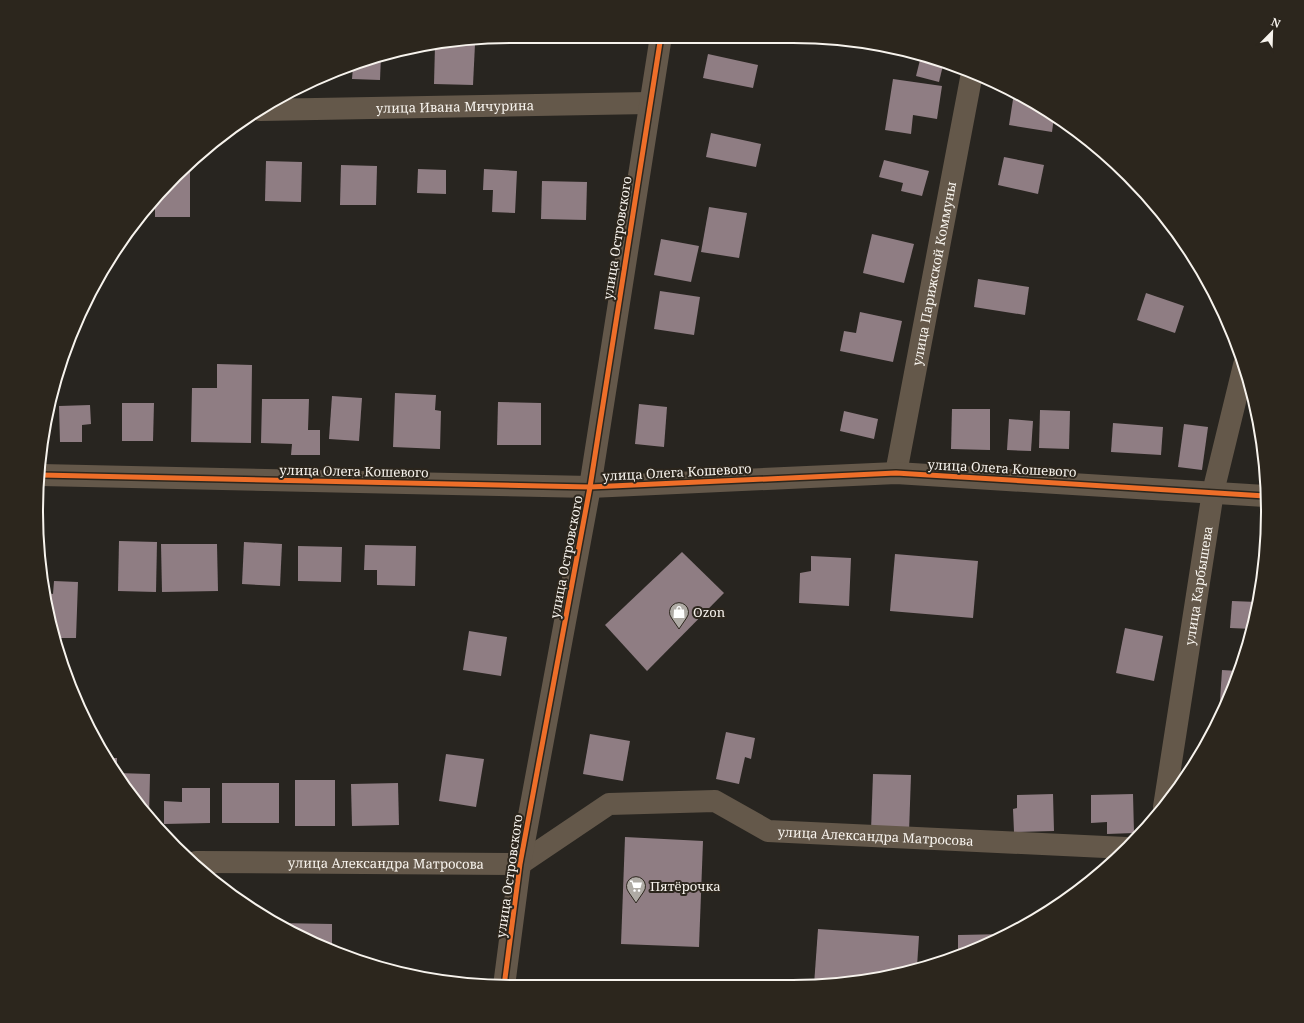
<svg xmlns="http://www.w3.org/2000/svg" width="1304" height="1023" viewBox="0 0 1304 1023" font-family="'Noto Serif',serif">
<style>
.building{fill:#8f7d83}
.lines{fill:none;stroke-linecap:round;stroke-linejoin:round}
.minor{stroke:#64584a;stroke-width:22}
.tertiary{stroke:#64584a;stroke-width:22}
.cycleway-casing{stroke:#2c261d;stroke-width:8}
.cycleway{stroke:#ee6e29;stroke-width:5}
.labels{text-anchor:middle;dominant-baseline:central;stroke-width:4;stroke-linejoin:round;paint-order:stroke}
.street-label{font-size:13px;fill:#f7f3ed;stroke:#2c261d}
.poi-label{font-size:13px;fill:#f7f3ed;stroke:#2c261d;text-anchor:start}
.rim{fill:none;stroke:#f7f3ed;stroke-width:2}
</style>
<rect width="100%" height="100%" fill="#282520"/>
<g class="building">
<polygon points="458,43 475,44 473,85 434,84 435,46"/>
<polygon points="708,54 758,65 753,88 703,78"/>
<polygon points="381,55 380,80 352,79 353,67"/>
<polygon points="921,56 944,61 939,82 916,76"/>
<polygon points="893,79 942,86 937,119 913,115 911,134 885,130"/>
<polygon points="1014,93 1030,100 1054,117 1052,132 1009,125"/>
<polygon points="711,133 761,144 756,167 706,157"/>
<polygon points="1004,157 1044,165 1038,194 998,185"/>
<polygon points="884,160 929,171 922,196 901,191 903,183 879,177"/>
<polygon points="266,161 302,162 301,202 265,201"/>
<polygon points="190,164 190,217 155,217 155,202 175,175"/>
<polygon points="341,165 377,166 376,205 340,205"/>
<polygon points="418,169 446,170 446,194 417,193"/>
<polygon points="484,169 517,171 515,213 492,212 493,190 483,190"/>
<polygon points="542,181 587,182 586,220 541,219"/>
<polygon points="709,207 747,213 739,258 701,252"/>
<polygon points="872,234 914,244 904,283 863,273"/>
<polygon points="661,239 699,246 691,282 654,275"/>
<polygon points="978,279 1029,287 1025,315 974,307"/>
<polygon points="660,291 700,297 694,335 654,329"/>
<polygon points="1146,293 1184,306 1175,333 1137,320"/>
<polygon points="860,312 902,321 893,362 840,351 844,331 856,333"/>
<polygon points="217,364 252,365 251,443 191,442 192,388 217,388"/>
<polygon points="395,393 436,395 435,410 441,411 440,449 393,447"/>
<polygon points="332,396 362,398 359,441 329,439"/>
<polygon points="262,399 309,399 308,430 320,430 320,455 291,455 292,444 261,443"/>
<polygon points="498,402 541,403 541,445 497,445"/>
<polygon points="122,403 154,403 153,441 122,441"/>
<polygon points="639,404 667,407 664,447 635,444"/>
<polygon points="90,405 91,424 82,425 82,442 60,442 59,406"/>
<polygon points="952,409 990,409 990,450 951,449"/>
<polygon points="1040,410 1070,411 1069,449 1039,448"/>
<polygon points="844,411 878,419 874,439 840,431"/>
<polygon points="1009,419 1033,421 1031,451 1007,450"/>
<polygon points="1113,423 1163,427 1161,455 1111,452"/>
<polygon points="1184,424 1208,427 1202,470 1178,467"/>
<polygon points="119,541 157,542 156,592 118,591"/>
<polygon points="244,542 282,544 280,586 242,584"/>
<polygon points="161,544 217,544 218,591 162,592"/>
<polygon points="365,545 416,546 415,586 377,585 377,570 364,570"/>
<polygon points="298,546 342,547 341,582 298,581"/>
<polygon points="682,552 724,593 647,671 605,625"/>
<polygon points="895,554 978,561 973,618 890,611"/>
<polygon points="811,556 851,558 849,606 799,603 800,573 811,571"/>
<polygon points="54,581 78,582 76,638 53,638 52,635 47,593 53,594"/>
<polygon points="1232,601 1257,602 1253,629 1230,628"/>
<polygon points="1125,628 1163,636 1154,681 1116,673"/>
<polygon points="469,631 507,637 501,676 463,670"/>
<polygon points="1222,670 1238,671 1221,716 1219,716"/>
<polygon points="726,732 755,738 751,759 745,757 739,784 716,779"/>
<polygon points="590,734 630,741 623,781 583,774"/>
<polygon points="446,754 484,759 476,807 439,801"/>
<polygon points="106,758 117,758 117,773 150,774 149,818"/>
<polygon points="873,774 911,775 909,832 871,831"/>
<rect x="295" y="780" width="40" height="46"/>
<rect x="222" y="783" width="57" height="40"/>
<polygon points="398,783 399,825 352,826 351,784"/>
<polygon points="182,788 210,788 210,823 164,824 164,801 182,802"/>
<polygon points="1053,794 1054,831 1014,832 1013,809 1017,808 1017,795"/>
<polygon points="1133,794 1134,833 1107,834 1107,822 1091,823 1091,795"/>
<polygon points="625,837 703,841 699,947 621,944"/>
<polygon points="278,923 332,924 332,952 330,951"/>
<polygon points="818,929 919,936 917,967 824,986 814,985"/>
<polygon points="1006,934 958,956 958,935"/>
</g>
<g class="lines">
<g class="minor">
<path id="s1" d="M 260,110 L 649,103"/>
<path id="s2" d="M 896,473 L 972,73"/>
<polyline points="41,475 590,487 896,473 1265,496"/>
<path id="s3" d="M 1164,807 L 1213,492 L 1244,365"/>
<path id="s4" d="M 520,864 L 609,804 L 715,801 L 768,831 L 1126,848"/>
<polyline points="504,986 520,864 590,487 661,36"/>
</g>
<path class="tertiary" id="s5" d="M 196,862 L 520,864"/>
<g class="cycleway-casing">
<g id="cycleway">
<polyline points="41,475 590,487 896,473 1265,496"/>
<polyline points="504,986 520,864 590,487 661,36"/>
</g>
</g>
<use href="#cycleway" class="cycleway"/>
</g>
<defs>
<g id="shop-pin" transform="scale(1)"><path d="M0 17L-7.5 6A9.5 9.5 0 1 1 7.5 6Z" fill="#afaba5" stroke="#2c261d"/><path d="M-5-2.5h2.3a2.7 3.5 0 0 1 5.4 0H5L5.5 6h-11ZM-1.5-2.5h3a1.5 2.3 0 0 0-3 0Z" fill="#fff"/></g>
<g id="supermarket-pin" transform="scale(1)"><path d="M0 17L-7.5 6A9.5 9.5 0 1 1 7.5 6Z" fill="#afaba5" stroke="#2c261d"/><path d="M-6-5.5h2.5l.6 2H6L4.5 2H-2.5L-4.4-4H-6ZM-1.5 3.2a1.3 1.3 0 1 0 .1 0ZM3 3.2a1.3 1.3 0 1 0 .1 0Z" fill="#fff"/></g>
</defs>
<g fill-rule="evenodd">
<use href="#shop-pin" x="679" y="612"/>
<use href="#supermarket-pin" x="636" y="886"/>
</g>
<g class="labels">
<g class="street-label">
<text stroke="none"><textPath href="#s1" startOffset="195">улица Ивана Мичурина</textPath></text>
<text transform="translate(617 238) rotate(-81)">улица Островского</text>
<text stroke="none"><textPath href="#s2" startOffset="203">улица Парижской Коммуны</textPath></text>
<text transform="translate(1002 468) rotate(3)">улица Олега Кошевого</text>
<text transform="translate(354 471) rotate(1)">улица Олега Кошевого</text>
<text transform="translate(677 472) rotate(-3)">улица Олега Кошевого</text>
<text transform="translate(566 557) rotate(-79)">улица Островского</text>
<text stroke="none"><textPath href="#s3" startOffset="224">улица Карбышева</textPath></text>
<text stroke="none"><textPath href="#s4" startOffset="382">улица Александра Матросова</textPath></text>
<text stroke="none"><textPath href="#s5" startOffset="190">улица Александра Матросова</textPath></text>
<text transform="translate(509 876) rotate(-82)">улица Островского</text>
</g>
<g class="poi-label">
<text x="693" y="612">Ozon</text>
<text x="650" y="886">Пятёрочка</text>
</g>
</g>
<path d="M0 0H1304V1023H0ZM511 43H793A468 468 0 0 1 1261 511V512A468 468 0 0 1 793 980H511A468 468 0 0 1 43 512V511A468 468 0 0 1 511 43Z" fill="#2c261d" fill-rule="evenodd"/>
<path class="rim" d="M511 43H793A468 468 0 0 1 1261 511V512A468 468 0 0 1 793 980H511A468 468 0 0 1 43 512V511A468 468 0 0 1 511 43Z"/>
<g transform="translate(1272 32) rotate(23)" stroke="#2c261d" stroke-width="3" paint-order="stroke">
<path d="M0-3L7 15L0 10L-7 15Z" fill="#f7f3ed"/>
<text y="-6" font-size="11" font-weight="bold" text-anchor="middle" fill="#f7f3ed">N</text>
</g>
</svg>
